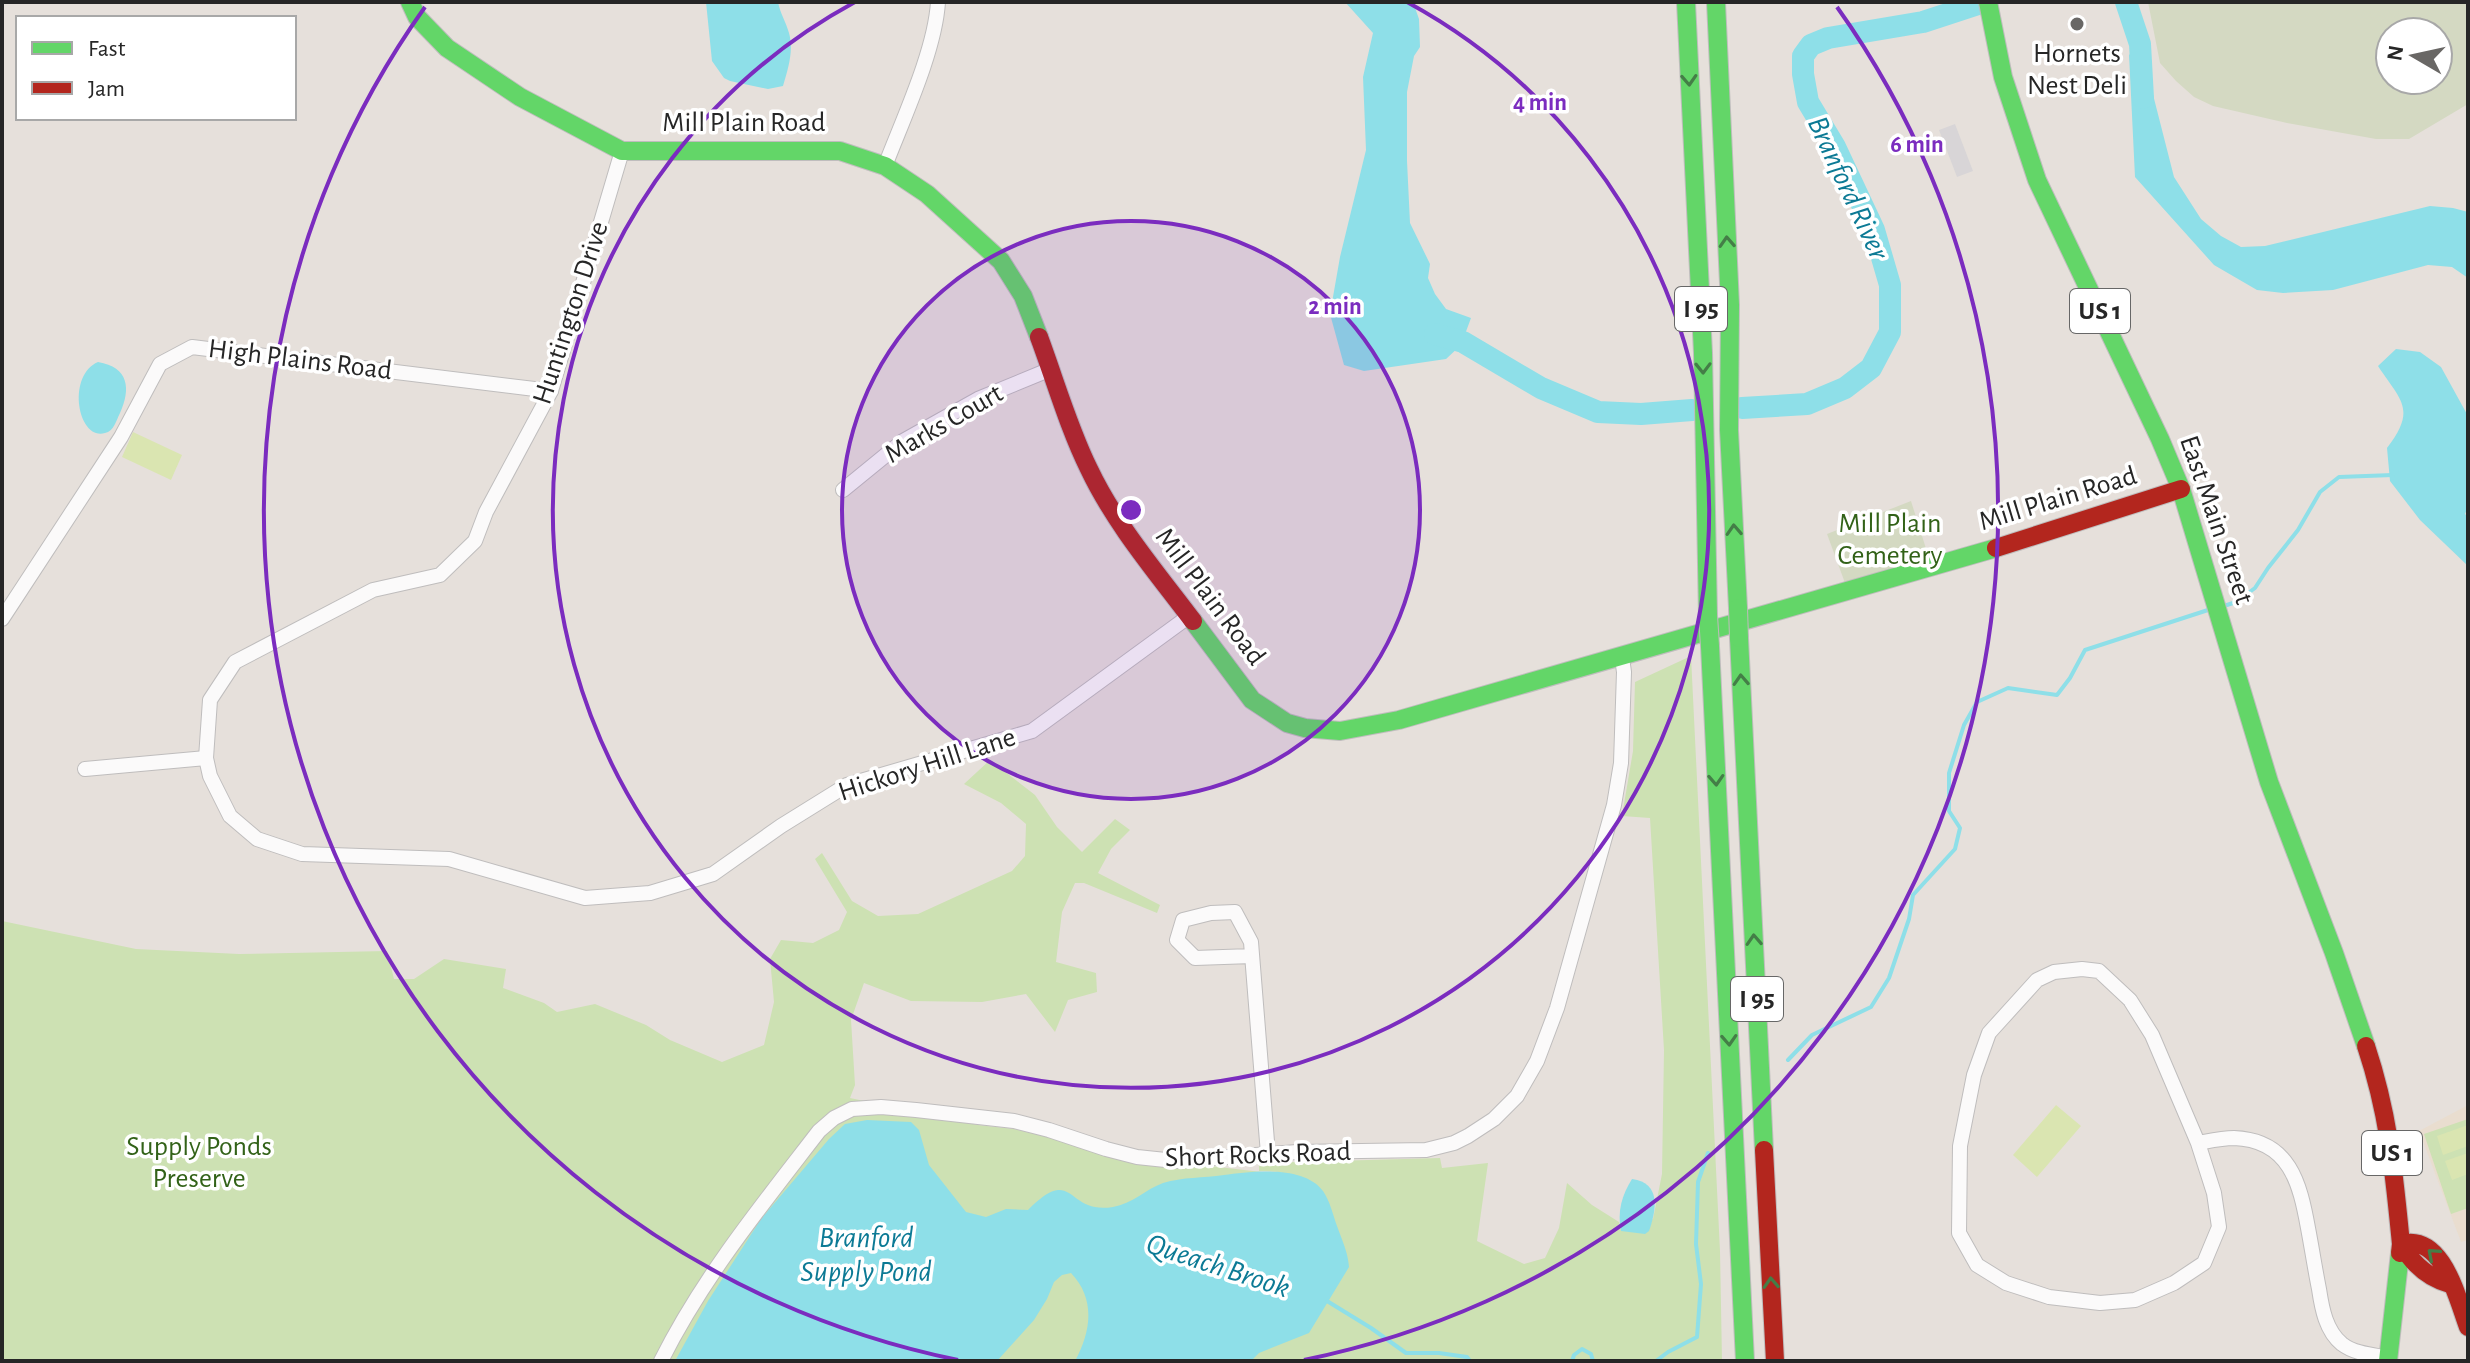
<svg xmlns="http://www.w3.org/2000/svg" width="2470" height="1363" viewBox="0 0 2470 1363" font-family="'Alegreya Sans',sans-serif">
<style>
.industrial{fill:#d8d5d7}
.education{fill:#e9ddcf}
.green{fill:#cde1b3}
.cemetery{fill:#d4d9c2;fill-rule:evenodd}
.pitch{fill:#dae5b1}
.water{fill:#8edfe8}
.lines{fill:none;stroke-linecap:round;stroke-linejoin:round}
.stream{stroke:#8edfe8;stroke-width:4}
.river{stroke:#8edfe8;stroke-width:22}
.street-casing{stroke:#bfbdbd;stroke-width:16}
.fast-casing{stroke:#bfbdbd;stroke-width:20}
.jam-casing{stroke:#bfbdbd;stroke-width:20}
.street{stroke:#fbfafa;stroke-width:14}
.fast{stroke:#63d668;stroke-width:18}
.jam{stroke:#b3261e;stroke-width:18}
.fast-bridge-casing{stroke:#bebcbb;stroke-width:20;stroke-linecap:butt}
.fast-bridge{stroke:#63d668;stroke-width:18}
.oneway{stroke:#447e47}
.ring{fill:none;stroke:#7b2cbf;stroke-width:4}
.poi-dot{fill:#696765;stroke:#fff;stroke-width:3}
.labels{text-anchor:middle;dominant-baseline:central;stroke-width:7;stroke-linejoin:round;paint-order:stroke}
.shield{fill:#fff;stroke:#676767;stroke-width:2}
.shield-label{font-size:26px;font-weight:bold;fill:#262626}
.poi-label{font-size:28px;fill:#262626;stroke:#fff}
.street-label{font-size:28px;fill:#262626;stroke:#fff}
.park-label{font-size:28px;fill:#326218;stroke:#fff}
.water-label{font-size:30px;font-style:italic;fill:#0c7a95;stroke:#fff}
.centre{fill:#7b2cbf;stroke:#fff;stroke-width:4}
.ring-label{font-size:24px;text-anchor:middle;font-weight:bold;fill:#7b2cbf;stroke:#fff;stroke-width:7;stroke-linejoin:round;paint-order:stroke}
</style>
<rect width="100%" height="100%" fill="#e6e0db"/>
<polygon class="industrial" points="1955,124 1973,171 1957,177 1939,130"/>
<polygon class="education" points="2468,1105 2468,1240 2461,1242 2419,1131"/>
<g class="green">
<polygon points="1691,656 1720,1251 1722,1361 2,1361 2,921 136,949 239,954 387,951 394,979 414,979 444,959 506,969 503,988 544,1003 557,1012 595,1004 646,1025 670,1040 722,1062 764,1045 774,1002 770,959 781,940 813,943 839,930 847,912 815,859 822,853 852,901 878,916 918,914 1012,871 1025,856 1026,824 1001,803 964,784 990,760 1035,795 1057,827 1082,852 1115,819 1130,830 1111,849 1098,873 1160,905 1157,913 1084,883 1075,883 1062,912 1056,962 1096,973 1097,992 1068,1000 1055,1032 1026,994 982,1002 911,1001 864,983 851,1020 855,1085 850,1098 978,1125 1014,1129 1142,1158 1288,1175 1280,1172 1259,1171 1259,1163 1440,1158 1442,1168 1488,1163 1477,1241 1524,1264 1545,1258 1559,1228 1567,1183 1592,1205 1619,1222 1621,1231 1653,1219 1662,1174 1664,1050 1650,818 1622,816 1633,751 1635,682"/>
<polygon points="2468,1119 2468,1208 2451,1214 2424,1134"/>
</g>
<g class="cemetery">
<path d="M 2148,2 L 2468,2 L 2468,104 L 2409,139 L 2376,139 L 2287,123 L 2213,106 L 2194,97 L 2176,81 L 2160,63 ZM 2390,32 L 2438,32 L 2438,80 L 2390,80 Z"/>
<polygon points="1911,501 1929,558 1845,583 1827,534"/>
</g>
<g class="pitch">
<polygon points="133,432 182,455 171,480 122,457"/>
<polygon points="2056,1105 2081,1126 2037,1177 2013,1155"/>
<polygon points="2468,1125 2468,1146 2443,1155 2437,1136"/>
<polygon points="2468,1153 2468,1174 2452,1180 2445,1161"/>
</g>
<g class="water">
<path d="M 706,2 L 778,2 C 780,13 786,22 789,33 C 794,51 788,69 783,86 L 768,89 L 730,81 L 724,78 L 712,61 Z"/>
<polygon points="1345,2 1413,2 1419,19 1420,47 1414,56 1407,92 1407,161 1410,223 1430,264 1428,278 1435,294 1446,309 1471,318 1461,345 1446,359 1364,371 1344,365 1330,314 1340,257 1366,150 1363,77 1373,33"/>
<polygon points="2129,54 2148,75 2174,177 2201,219 2221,236 2241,247 2265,246 2430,206 2453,208 2468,212 2468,278 2452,267 2428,265 2333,290 2283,293 2257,290 2214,265 2135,177"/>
<path d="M 2396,349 L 2420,352 L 2441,367 L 2468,416 L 2468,507 L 2465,514 L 2468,517 L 2468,566 L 2420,520 L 2390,481 L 2387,448 C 2417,409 2401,401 2378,366 Z"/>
<path d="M 98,362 C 129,367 131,389 120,413 C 116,421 114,431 105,433 C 78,441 66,376 98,362 Z"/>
<path d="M 867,1120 L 911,1122 L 919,1130 L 929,1165 L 966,1212 L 986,1217 L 1006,1209 L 1028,1210 C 1075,1163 1065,1215 1113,1207 C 1132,1204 1146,1189 1163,1183 C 1183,1177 1203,1178 1224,1175 C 1252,1171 1304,1165 1323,1191 C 1330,1201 1333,1215 1337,1226 C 1342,1240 1348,1252 1349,1267 L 1309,1333 L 1259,1353 L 1251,1361 L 1075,1361 C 1091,1332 1096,1299 1071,1273 L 1062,1275 L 1054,1282 L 1047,1299 L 1034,1320 L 997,1361 L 675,1361 L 708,1301 L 761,1219 L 829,1139 L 845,1124 Z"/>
<path d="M 1632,1179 C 1662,1183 1656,1211 1649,1231 L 1645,1234 L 1621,1231 C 1617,1211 1622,1195 1632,1179 Z"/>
</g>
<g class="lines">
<g class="stream">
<polyline points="2224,606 2236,602 2255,588 2268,568 2298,530 2320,492 2339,477 2393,475"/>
<polyline points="1788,1060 1812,1035 1871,1007 1889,978 1909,919 1913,895 1955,849 1960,828 1949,811 1949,773 1964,725 1977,702 2008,688 2057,695 2070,678 2085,650 2208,610"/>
<polyline points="1327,1301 1371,1328 1406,1353 1439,1353 1467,1357 1470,1361"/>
<polyline points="1572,1361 1574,1355 1582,1349 1591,1354 1593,1361"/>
<polyline points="1656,1361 1668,1352 1697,1337 1701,1284 1696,1244 1698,1182 1708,1153"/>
</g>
<g class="river">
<polyline points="2126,2 2140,44 2143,98"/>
<polyline points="1435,334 1463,342 1541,388 1598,412 1641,414 1692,410"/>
<polyline points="1742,408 1807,404 1845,388 1871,368 1890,332 1890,285 1874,230 1835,147 1808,102 1803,74 1803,56 1811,45 1828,38 1923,22 1984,2"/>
</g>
<g class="street-casing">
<g id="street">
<polyline points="622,151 551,391 486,512 475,541 440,575 373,590 235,662 210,700 206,758 210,776 230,816 257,839 302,854 449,859 585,898 650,893 713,874 781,826 847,785 1032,731 1188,617"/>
<path d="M 885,166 C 903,119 935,51 938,2"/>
<polyline points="843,490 903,441 978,399 1051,369"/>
<polyline points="2,619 121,437 160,364 192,347 551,391"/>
<polyline points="85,769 206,758"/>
<polyline points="1252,956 1195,958 1177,940 1183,920 1211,913 1235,912 1251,942 1268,1154"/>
<path d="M 2198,1143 L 2214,1193 L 2219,1227 L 2204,1263 L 2174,1283 L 2135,1300 L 2100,1303 L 2049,1297 L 2006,1283 L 1977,1265 L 1959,1233 L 1960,1146 L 1974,1075 L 1989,1033 L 2037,980 L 2054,972 L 2082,969 L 2099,971 L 2130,1000 L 2152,1035 L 2198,1143 C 2209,1141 2222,1138 2234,1138 C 2290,1140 2300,1184 2308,1228 C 2312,1249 2315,1269 2319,1289 C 2322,1309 2326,1331 2342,1344 C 2355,1354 2374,1355 2389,1358"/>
<path d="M 661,1361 C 703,1277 762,1205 819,1131 L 834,1118 L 852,1109 L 881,1107 L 916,1110 L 1014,1121 L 1049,1130 L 1106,1149 L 1137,1157 L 1175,1161 L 1297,1152 L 1426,1150 L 1454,1143 L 1468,1136 L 1494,1119 L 1517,1096 L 1537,1061 L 1557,1008 L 1614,805 L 1621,763 L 1624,672 L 1622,658"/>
</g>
</g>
<g class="fast-casing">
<g id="fast">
<polyline points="410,2 417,17 447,48 520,97 622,151 840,151 885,166 927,194 1001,261 1023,296 1039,337"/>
<polyline points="1686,2 1703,353 1708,616"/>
<polyline points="1716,2 1730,305 1729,430 1738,608"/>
<polyline points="1988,2 2003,77 2037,180 2160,439 2181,489 2269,782 2334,953 2366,1046"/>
<polyline points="1193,621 1252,700 1287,723 1305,728 1340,731 1399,720 1996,548"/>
<polyline points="1739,638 1764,1150"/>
<polyline points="1710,646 1745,1361"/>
<polyline points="2388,1361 2400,1253"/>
</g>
</g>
<g class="jam-casing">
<g id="jam">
<path d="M 1039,337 C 1055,380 1069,429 1089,469 C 1115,524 1157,573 1193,621"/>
<polyline points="1996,548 2181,489"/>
<path d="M 2366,1046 C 2389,1115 2394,1173 2401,1244 L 2400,1253"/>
<polyline points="1764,1150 1775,1361"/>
<path d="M 2450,1284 C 2428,1278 2412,1263 2401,1244 C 2443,1233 2457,1298 2468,1327"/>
</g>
</g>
<use href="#street" class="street"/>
<use href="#fast" class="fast"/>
<use href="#jam" class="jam"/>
<g class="fast-bridge-casing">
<g id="fast-bridge">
<polyline points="1738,608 1739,638"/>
<polyline points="1708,616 1710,646"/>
</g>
</g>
<use href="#fast-bridge" class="fast-bridge"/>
</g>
<defs><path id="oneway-chevron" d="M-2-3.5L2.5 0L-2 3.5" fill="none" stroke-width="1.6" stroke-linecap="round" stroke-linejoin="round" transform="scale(2)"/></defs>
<g class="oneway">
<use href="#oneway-chevron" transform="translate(1689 80) rotate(87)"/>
<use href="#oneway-chevron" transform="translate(1727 242) rotate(-93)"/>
<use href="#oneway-chevron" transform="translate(1703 368) rotate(89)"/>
<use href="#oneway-chevron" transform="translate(1734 530) rotate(-93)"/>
<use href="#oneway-chevron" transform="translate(1741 680) rotate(-93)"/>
<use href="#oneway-chevron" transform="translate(1716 780) rotate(87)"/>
<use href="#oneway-chevron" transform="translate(1754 940) rotate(-93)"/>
<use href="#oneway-chevron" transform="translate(1729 1040) rotate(87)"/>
<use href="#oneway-chevron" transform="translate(2433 1254) rotate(-139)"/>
<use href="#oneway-chevron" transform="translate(1771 1283) rotate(-93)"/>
</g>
<circle cx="1131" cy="510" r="289" fill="#7b2cbf" fill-opacity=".12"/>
<g class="ring">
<circle cx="1131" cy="510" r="289"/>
<path d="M1407 2A578 578 0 1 1 855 2"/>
<path d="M958 1360A867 867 0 0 1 425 7M1837 7A867 867 0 0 1 1304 1360"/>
</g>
<circle class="poi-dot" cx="2077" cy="24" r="8"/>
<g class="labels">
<g class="shield">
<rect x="1675" y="287" width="52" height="44" rx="6"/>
<rect x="2070" y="289" width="60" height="44" rx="6"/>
<rect x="1731" y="977" width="52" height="44" rx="6"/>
<rect x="2362" y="1131" width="60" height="44" rx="6"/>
</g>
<g class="shield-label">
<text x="1701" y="309">I 95</text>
<text x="2100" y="311">US 1</text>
<text x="1757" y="999">I 95</text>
<text x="2392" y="1153">US 1</text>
</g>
<g class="poi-label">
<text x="2077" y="54">Hornets<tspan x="2077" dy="32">Nest Deli</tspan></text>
</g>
<g class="street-label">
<text x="744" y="123">Mill Plain Road</text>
<text transform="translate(571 313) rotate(-72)">Huntington Drive</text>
<text transform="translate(300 360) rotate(7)">High Plains Road</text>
<text transform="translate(944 424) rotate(-30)">Marks Court</text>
<text transform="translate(2058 499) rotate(-17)">Mill Plain Road</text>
<text transform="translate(2216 520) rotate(71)">East Main Street</text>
<text transform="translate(1210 597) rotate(53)">Mill Plain Road</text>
<text transform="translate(927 765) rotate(-18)">Hickory Hill Lane</text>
<text transform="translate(1258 1155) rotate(-2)">Short Rocks Road</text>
</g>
<g class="park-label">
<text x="1890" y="524">Mill Plain<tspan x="1890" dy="32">Cemetery</tspan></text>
<text x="199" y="1147">Supply Ponds<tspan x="199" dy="32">Preserve</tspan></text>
</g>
<g class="water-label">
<text transform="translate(1848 188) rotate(65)">Branford River</text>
<text x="866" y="1238">Branford<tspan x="866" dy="34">Supply Pond</tspan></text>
<text transform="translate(1218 1266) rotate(18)">Queach Brook</text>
</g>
</g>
<circle cx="1131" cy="510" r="12" class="centre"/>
<g class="ring-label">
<text x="1540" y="110">4 min</text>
<text x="1917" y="152">6 min</text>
<text x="1335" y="314">2 min</text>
</g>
<rect width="2470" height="1363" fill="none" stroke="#262626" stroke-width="8"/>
<rect x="16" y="16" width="280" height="104" fill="#ffffff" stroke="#a8a8a8" stroke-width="2"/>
<rect x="32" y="42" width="40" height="12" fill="#63d668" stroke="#a8a8a8" stroke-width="2"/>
<text x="88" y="56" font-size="24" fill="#262626">Fast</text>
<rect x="32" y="82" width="40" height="12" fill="#b3261e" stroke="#a8a8a8" stroke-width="2"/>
<text x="88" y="96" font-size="24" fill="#262626">Jam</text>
<g transform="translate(2414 56) rotate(279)"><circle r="38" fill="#ffffff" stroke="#a8a8a8" stroke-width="2"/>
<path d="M0-6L14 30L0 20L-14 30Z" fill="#696765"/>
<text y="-12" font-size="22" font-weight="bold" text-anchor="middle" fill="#262626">N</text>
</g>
</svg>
